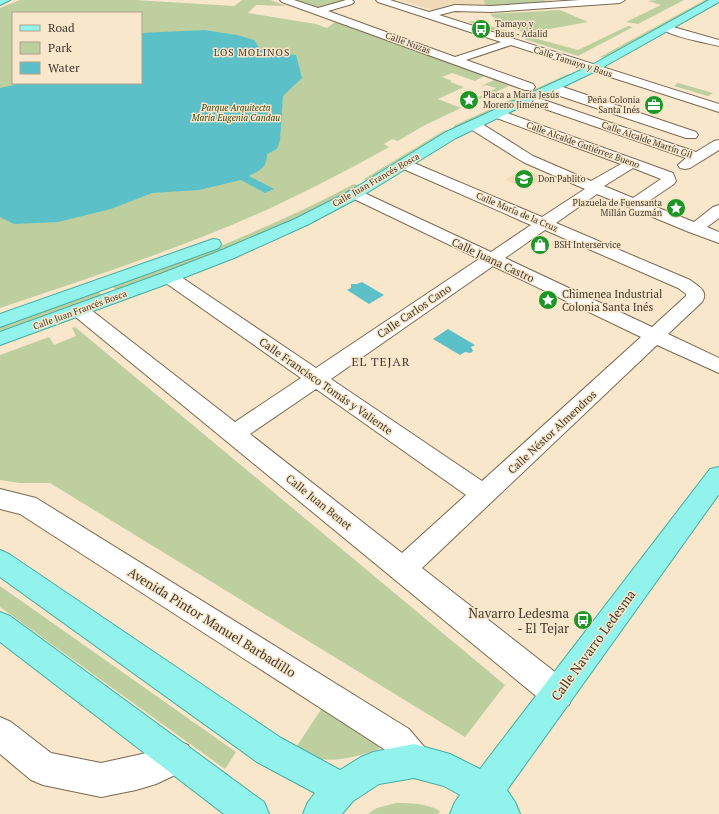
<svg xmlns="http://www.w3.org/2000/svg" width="719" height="814" viewBox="0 0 719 814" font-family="'PT Serif',serif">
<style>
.built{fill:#efd9b7}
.green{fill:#bdce9f;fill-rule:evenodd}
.water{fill:#5cc0c8}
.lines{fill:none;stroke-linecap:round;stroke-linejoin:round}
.minor-casing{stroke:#796951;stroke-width:2}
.major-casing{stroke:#46aca1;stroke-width:2}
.minor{fill:#fff;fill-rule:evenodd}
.major{fill:#92f3ec;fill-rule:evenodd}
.labels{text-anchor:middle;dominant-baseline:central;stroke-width:3;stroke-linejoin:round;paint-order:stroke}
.far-poi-label{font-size:9px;fill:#3f382d;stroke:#f8e7cb;text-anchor:start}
.far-street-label{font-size:9px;fill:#3f382d;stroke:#f8e7cb}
.far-park-label{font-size:9px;font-style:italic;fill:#364413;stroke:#f8e7cb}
.far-neighbourhood-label{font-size:10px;letter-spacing:1px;fill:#3f382d;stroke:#f8e7cb}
.street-label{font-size:11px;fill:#3f382d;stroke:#f8e7cb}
.poi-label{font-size:11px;fill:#3f382d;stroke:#f8e7cb;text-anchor:start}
.neighbourhood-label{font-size:12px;letter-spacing:1px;fill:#3f382d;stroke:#f8e7cb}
.near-poi-label{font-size:13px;fill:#3f382d;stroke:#f8e7cb;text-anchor:end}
.near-street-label{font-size:13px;fill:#3f382d;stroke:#f8e7cb}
</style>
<rect width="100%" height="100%" fill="#f8e7cb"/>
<g class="built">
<polygon points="399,0 551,0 553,2 433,10"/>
<polygon points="523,169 534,173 544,176 528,189 505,180"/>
</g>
<g class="green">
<path d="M 20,0 L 135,0 L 234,6 L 242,0 L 270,0 L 286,6 L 256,5 L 248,13 L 316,24 L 327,28 L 335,22 L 484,76 L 475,81 L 452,73 L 442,77 L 452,81 L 450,82 L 464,87 L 438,99 L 461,108 L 423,126 L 398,141 L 392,139 L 384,144 L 389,147 C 332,179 273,209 212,233 C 142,261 71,284 0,308 L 0,8 ZM 13,13 L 141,13 L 141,83 L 13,83 Z"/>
<polygon points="296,0 350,0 318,7"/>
<polygon points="484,0 544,0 546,3 486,7"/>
<polygon points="657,0 684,0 638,24 626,22 661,5 648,1"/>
<polygon points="705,0 710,0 605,58 600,57"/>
<polygon points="560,10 588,22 527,33 501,25 490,14"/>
<path d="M 472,21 L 528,37 C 519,40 481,26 469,22 Z"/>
<polygon points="628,26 633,27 578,56 524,39 530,37 578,50"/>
<polygon points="568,74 574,75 458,128 453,126"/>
<polygon points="494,80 509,86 480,99 477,98 496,88 486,85 479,87"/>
<polygon points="678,83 713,93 708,96 674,86"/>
<polygon points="445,130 450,132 369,181 364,179"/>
<path d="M 354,184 L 360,186 L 327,204 L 246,242 L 118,291 L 113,287 C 196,257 277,225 354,184 Z"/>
<polygon points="99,292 103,297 0,333 0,327"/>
<polygon points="75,327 505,685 465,737 50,483 20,483 0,480 0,355 49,337 54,345 76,336 72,328"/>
<polygon points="0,586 236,752 225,769 0,607"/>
<path d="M 324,705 L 380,743 L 379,749 C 349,759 324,767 295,749 Z"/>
<path d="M 396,803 C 411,803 426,803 440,811 L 438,814 L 368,814 L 377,808 Z"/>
</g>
<g class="water">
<path d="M 204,30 L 237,35 L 254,40 L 261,50 L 296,55 L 302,78 L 283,96 L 280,140 L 277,149 L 267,154 C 267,168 260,170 249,176 L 274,189 L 265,193 L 241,180 L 199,190 L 152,193 L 111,209 L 58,222 L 14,224 L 0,217 L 0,88 L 23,83 L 141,83 L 141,33 Z"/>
<polygon points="362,282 384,295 369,304 347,290 351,288 351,284 357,284"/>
<polygon points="448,329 475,345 471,347 473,351 471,353 465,352 460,355 433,339"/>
</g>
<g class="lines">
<g class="minor-casing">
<g id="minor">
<polygon points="280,0 294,0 318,8 346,0 352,0 354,2 352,4 328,11 455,57 501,42 378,2 376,0 390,0 429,12 455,5 491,6 580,0 625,0 620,3 491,12 455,11 439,15 719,104 719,112 511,45 466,60 533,84 535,87 533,90 525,90 282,2"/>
<path d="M 666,25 L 719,40 L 719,46 C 707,43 668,36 661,28 Z"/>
<polygon points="554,84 696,132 698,135 696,138 686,138 557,95 548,88 550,85"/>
<polygon points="529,95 696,152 714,141 719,140 719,150 690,168 685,169 680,168 678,165 686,158 525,102 523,99 525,96"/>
<path d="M 499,110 L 673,173 L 676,181 L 674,184 L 646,203 L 694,222 L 713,207 L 719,205 L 719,218 L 707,227 L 719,232 L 719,243 L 689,232 L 597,194 L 556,223 L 690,280 C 698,286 709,291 702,302 L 668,334 L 719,358 L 719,373 L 657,345 L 422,568 L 569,683 L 573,694 L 569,705 L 558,709 L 547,705 L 72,314 L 70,310 L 72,306 L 79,304 L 86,306 L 235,422 L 301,378 L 163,281 L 160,277 L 163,273 L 169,272 L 175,273 L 316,368 L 479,259 L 350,197 L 347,194 L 350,191 L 355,189 L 360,191 L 491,252 L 531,225 L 399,167 L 397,164 L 399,161 L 404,160 L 409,161 L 542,217 L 585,189 L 523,162 L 469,128 L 467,125 L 469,122 L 479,122 L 533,156 L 591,181 L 621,164 L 494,117 L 493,114 L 494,111 ZM 633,168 L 661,179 L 633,198 L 604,186 ZM 545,230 L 678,288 L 686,294 L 686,296 L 652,327 L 505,258 ZM 493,266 L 641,337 L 482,481 L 331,379 ZM 316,389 L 466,495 L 402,553 L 250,434 Z"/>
<polygon points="0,489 36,498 409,729 426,749 431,761 426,773 414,778 402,773 387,751 20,514 0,509"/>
<polygon points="0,717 11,722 51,753 101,763 151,752 176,741 188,745 192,757 188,769 156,784 136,790 101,797 43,785 31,780 0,754"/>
</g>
</g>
<g class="major-casing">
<g id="major">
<polygon points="0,0 10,0 0,5"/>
<polygon points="709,0 719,0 719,2 598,70 456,138 360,197 307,225 234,258 175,281 0,345 0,332 163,273 222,250 295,219 350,191 446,132 590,66"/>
<polygon points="213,239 219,240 221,244 219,248 0,327 0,314"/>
<polygon points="719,467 719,494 507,790 515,802 520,814 450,814 455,802 460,795 444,786 414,778 379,784 353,801 342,814 303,814 308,802 315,793 257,762 0,577 0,550 9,554 281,738 340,770 361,757 373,752 414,744 450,754 480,769 710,469"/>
<polygon points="0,612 10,616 264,802 269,814 224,814 0,642"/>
</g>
</g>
<use href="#minor" class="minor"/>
<use href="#major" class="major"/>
</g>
<defs>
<g id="bus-disc" transform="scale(1)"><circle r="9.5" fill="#1d9628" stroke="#f8e7cb"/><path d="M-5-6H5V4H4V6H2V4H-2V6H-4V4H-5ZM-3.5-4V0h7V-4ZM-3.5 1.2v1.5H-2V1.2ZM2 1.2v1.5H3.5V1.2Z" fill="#fff"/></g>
<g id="sight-disc" transform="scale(1)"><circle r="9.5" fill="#1d9628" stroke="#f8e7cb"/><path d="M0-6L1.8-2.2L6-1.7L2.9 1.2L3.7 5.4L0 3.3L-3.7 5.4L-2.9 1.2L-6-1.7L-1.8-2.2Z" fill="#fff"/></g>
<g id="office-disc" transform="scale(1)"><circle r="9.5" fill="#1d9628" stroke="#f8e7cb"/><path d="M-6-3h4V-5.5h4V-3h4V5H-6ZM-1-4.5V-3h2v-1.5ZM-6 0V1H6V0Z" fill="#fff"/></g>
<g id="school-disc" transform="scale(1)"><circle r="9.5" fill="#1d9628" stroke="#f8e7cb"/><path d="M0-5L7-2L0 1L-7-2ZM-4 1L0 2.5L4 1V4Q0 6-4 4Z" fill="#fff"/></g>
<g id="shop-disc" transform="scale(1)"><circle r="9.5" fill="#1d9628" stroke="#f8e7cb"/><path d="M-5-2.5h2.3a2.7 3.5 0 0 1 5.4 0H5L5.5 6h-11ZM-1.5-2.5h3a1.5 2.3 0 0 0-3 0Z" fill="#fff"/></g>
</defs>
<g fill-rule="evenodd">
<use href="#bus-disc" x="481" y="29"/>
<use href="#sight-disc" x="469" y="100"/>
<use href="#office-disc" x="654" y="105"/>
<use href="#school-disc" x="524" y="179"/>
<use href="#sight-disc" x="676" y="208"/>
<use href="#shop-disc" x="540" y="245"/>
<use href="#sight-disc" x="548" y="300"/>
<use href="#bus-disc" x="583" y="620"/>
</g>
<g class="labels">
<g class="far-poi-label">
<text x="495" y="24">Tamayo y<tspan x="495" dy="10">Baus - Adalid</tspan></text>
<text x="483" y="95">Placa a María Jesús<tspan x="483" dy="10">Moreno Jiménez</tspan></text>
<text x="640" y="100" text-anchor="end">Peña Colonia<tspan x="640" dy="10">Santa Inés</tspan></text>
<text x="538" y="179">Don Pablito</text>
<text x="662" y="203" text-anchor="end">Plazuela de Fuensanta<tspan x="662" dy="10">Millán Guzmán</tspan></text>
<text x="554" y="245">BSH Interservice</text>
</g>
<g class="far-street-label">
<text transform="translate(408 43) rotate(20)">Calle Nuzas</text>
<text transform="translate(573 62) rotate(18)">Calle Tamayo y Baus</text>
<text transform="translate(647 140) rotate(19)">Calle Alcalde Martín Gil</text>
<text transform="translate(583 145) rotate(20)">Calle Alcalde Gutiérrez Bueno</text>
<text transform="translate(376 180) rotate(-30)">Calle Juan Francés Bosca</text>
<text transform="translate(517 212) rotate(23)">Calle María de la Cruz</text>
<text transform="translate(80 310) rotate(-20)">Calle Juan Francés Bosca</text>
</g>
<g class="far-park-label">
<text x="236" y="108">Parque Arquitecta<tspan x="236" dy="10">María Eugenia Candau</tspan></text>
</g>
<g class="far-neighbourhood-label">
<text x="252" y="52">LOS MOLINOS</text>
</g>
<g class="street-label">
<text transform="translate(493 260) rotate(25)">Calle Juana Castro</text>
<text transform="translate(414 311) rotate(-34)">Calle Carlos Cano</text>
<text transform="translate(326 386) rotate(35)">Calle Francisco Tomás y Valiente</text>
<text transform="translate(552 432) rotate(-43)">Calle Néstor Almendros</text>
<text transform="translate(319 502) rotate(39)">Calle Juan Benet</text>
</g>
<g class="poi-label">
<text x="562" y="294">Chimenea Industrial<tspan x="562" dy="13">Colonia Santa Inés</tspan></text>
</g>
<g class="neighbourhood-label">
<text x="381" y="361">EL TEJAR</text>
</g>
<g class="near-poi-label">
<text x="569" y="613">Navarro Ledesma<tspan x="569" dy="15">- El Tejar</tspan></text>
</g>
<g class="near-street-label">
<text transform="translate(212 622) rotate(32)">Avenida Pintor Manuel Barbadillo</text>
<text transform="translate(593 645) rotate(-54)">Calle Navarro Ledesma</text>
</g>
</g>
<rect x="12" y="12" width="130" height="72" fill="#f8e7cb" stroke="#aea18c"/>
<rect x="20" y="25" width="20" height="6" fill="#92f3ec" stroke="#aea18c"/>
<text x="48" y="32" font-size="12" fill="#3f382d">Road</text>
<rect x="20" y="42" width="20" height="12" fill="#bdce9f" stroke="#aea18c"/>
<text x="48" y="52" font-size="12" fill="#3f382d">Park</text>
<rect x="20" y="62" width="20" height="12" fill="#5cc0c8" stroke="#aea18c"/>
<text x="48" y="72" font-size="12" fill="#3f382d">Water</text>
</svg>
